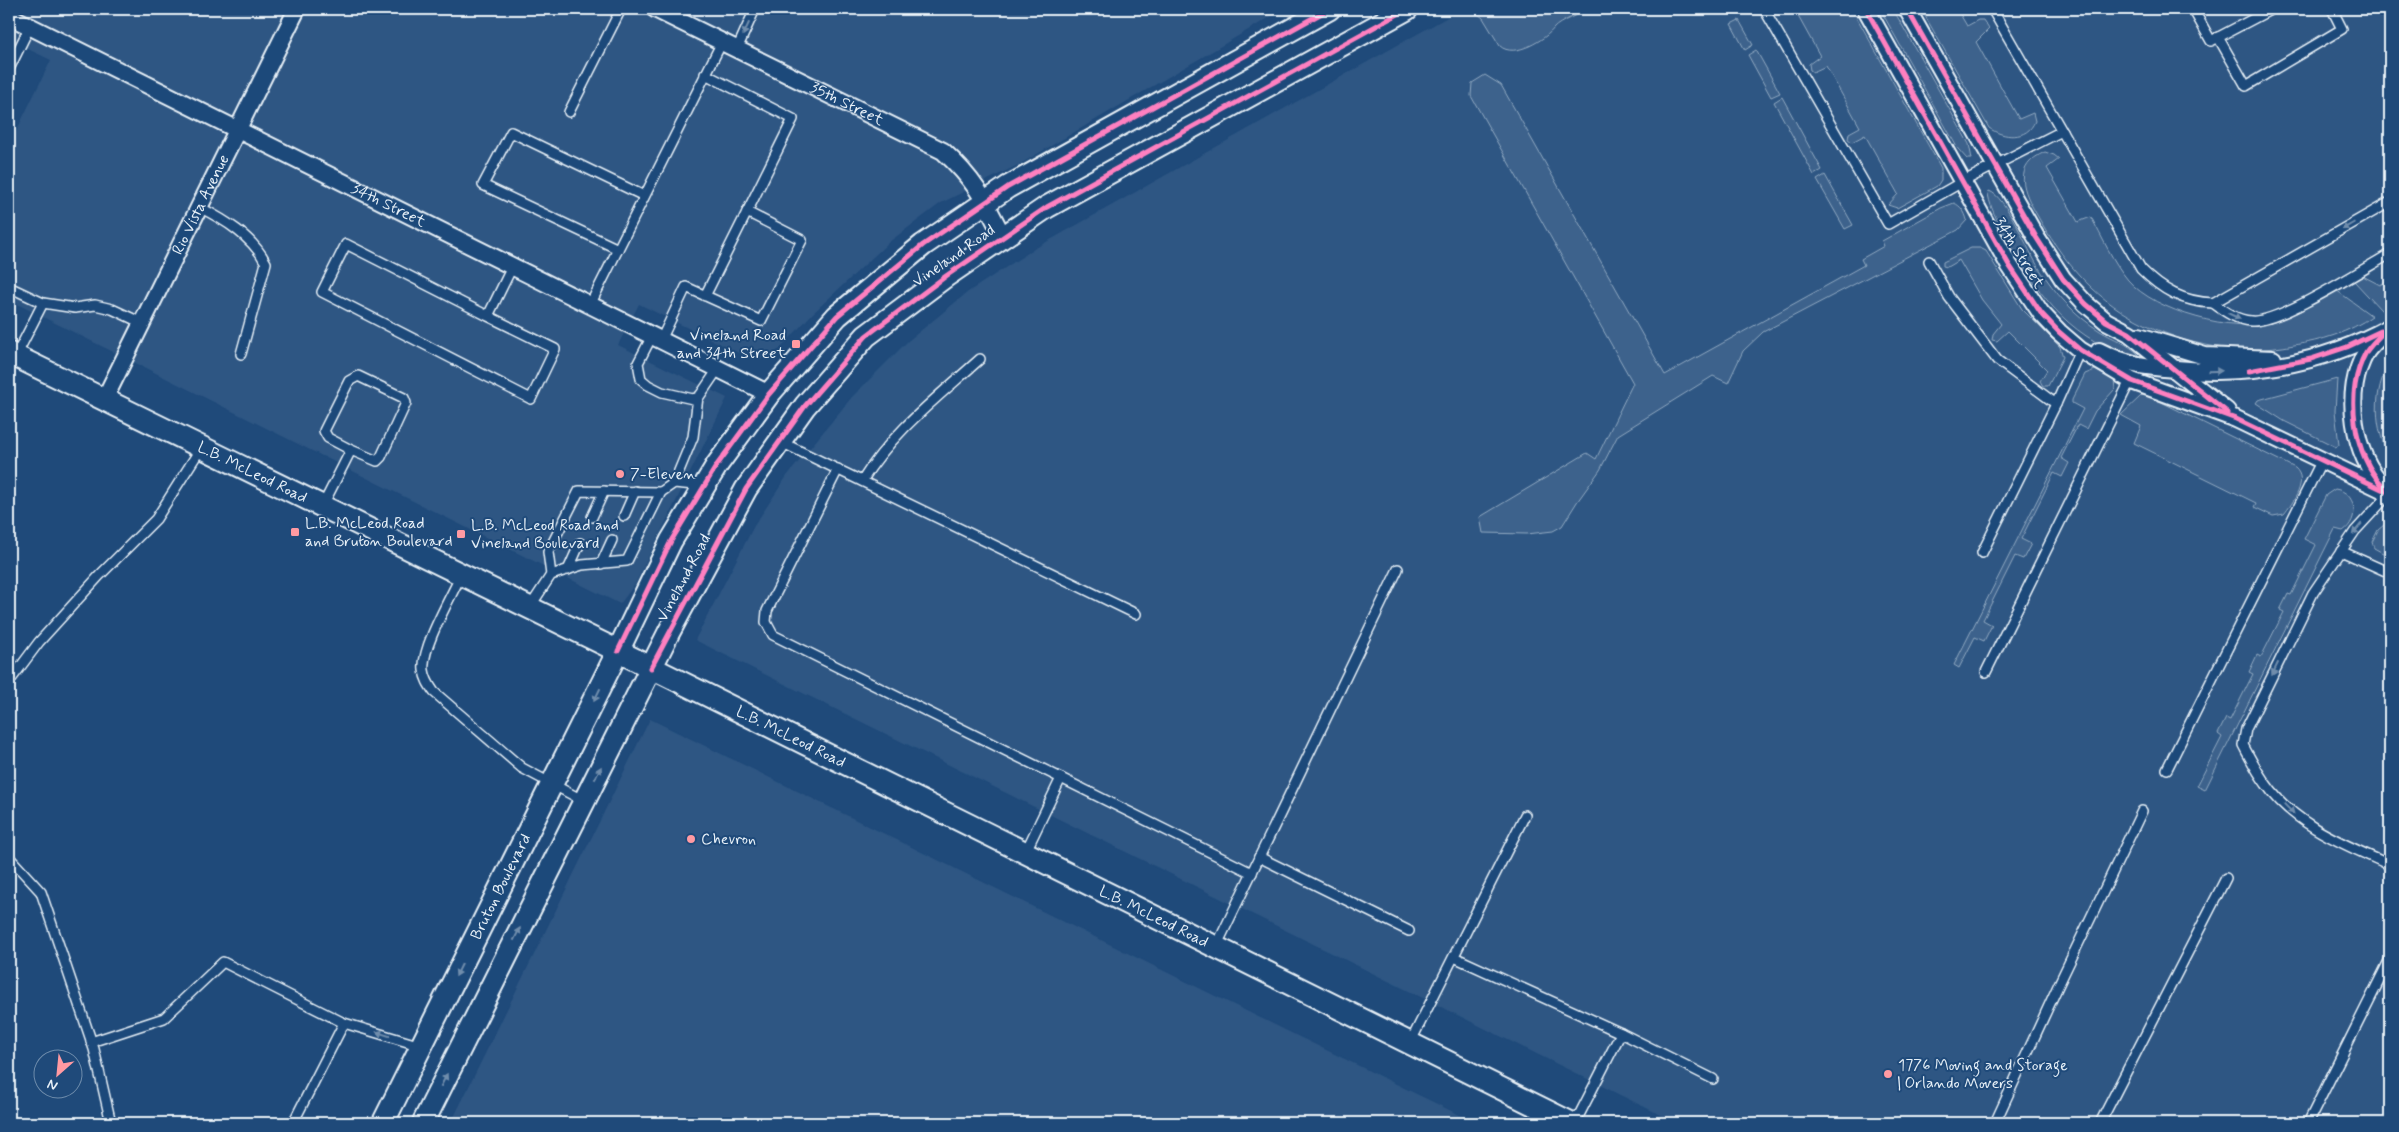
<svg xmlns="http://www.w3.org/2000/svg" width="2399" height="1132" viewBox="0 0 2399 1132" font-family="Mynerve,sans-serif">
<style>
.built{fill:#2e5683}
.green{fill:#3c628c;stroke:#92aac2}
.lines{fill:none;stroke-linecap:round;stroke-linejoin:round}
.service-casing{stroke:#e8f1f8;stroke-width:12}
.minor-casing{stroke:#e8f1f8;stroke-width:20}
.tertiary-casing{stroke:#e8f1f8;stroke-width:25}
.service{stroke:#1f4a7a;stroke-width:9}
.minor{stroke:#1f4a7a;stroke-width:16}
.tertiary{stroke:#1f4a7a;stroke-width:21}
.cycleway-casing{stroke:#1f4a7a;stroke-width:8}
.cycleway{stroke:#ff80c0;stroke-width:5}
.oneway{fill:#6f8dac}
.poi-dot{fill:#ff9aa2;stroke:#1f4a7a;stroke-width:2}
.labels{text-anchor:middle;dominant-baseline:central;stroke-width:4;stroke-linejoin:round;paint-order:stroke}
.street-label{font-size:16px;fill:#e8f1f8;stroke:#1f4a7a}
.poi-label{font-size:16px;fill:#e8f1f8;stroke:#1f4a7a;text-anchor:start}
</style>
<rect width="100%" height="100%" fill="#1f4a7a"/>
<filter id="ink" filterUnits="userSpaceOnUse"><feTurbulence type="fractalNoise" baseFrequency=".02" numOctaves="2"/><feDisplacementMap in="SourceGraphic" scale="10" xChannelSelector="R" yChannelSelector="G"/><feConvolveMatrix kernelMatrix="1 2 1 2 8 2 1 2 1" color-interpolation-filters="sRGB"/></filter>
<g filter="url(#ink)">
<g class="built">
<polygon points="9,9 1284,9 1022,163 941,203 889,242 811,315 780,349 770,355 760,359 749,358 639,304 618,345 727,398 635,584 620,604 9,300 9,146 51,60 9,40"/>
<polygon points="1462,9 2390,9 2390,1123 1677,1123 695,640 754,526 787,476 852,397 908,341 968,292 1034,249"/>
<polygon points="650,719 1162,970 1476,1123 451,1123"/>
</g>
<g class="green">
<path d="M 1472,9 L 1589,9 C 1581,13 1559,22 1554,28 C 1546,39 1514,59 1500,46 L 1483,18 Z"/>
<polygon points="1794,9 1852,9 1941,168 1941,180 1937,186 1897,208 1888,205 1898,194 1865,135 1852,142 1848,139 1849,133 1860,127 1826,66 1813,72 1810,70 1809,64 1820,56"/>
<polygon points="1880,9 1893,9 1969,144 1972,159 1967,159 1958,149"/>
<path d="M 1921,9 L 1957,9 L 1967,26 L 1978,20 L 1983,20 L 1989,29 L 1976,42 L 2019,119 L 2033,113 L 2035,121 C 2027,141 2003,138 1989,128 Z"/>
<polygon points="1739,20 1753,45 1745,50 1731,24"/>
<polygon points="1756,50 1780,93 1771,97 1748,55"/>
<path d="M 1485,75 L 1501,85 L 1665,375 L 1864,265 L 1861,259 L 1884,246 L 1882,241 L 1941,208 L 1954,203 C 1961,206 1965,212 1967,220 L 1958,230 L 1763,332 L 1743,351 L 1728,383 L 1713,376 L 1618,435 L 1600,470 L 1577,502 L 1562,526 L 1553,531 L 1527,534 L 1483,533 L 1480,517 L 1587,453 L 1596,459 L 1633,383 L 1471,96 L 1472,83 Z"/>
<polygon points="1782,97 1822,170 1814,175 1774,102"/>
<path d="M 2045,152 L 2054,155 L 2059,159 L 2047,168 L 2078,222 L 2091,217 C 2102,237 2113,262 2128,280 C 2155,312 2234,333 2274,322 C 2296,316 2317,301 2336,290 L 2372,316 C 2350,332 2321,341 2294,345 C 2240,356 2185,346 2137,320 C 2092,297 2061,258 2037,215 C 2023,191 2012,166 2045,152 Z"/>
<polygon points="1825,175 1853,225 1845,229 1817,180"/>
<path d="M 1989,191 C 2006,196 2028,251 2039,268 C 2055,293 2074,315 2100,331 C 2113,339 2129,344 2139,355 L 2138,359 C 2074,342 2040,299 2010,243 C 2001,227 1991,212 1988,194 Z"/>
<polygon points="1971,248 1980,248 1986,251 2022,309 2060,347 2063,357 2048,386 2043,386 2040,381 2047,370 2008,331 1997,341 1992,340 1993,334 2001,324 1982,300 1959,260 1947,267 1943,266 1943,262"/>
<polygon points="2359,274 2380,285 2390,279 2390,306 2382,311 2354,281 2353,279"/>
<path d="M 2390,362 L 2390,458 C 2374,428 2372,392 2390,362 Z"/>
<polygon points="2095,370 2114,380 2115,389 2095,411 2086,429 2078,425 2061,458 2069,463 2062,477 2054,473 2021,539 2031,544 2023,559 2015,556 1983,620 1992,625 1984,641 1975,637 1959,668 1954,665 2083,409 2072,403 2072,400 2085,374"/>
<polygon points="2337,379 2335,411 2339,445 2336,447 2284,421 2256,403 2258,400"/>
<path d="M 2142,395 L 2149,396 L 2295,468 C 2309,480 2293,503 2284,514 L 2273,516 L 2254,507 L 2256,503 L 2134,443 L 2141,426 L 2121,415 Z"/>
<path d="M 2335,489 C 2357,492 2360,520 2343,531 L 2335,529 L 2205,790 L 2197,786 L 2222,737 L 2218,734 L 2226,718 L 2230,720 L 2253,674 L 2249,672 L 2257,655 L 2261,657 L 2284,612 L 2280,610 L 2288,594 L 2291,595 L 2316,545 L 2304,539 L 2326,495 Z"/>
<polygon points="2390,520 2390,557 2374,548 2372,542 2378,530"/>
</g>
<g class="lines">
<g class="service-casing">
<g id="service">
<polyline points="1764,9 1888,224 1962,182 2062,131"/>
<path d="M 1992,9 L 2141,269 C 2162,290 2183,302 2213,303"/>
<polyline points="2193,9 2211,41 2272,9"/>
<polyline points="2218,37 2246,86 2342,29 2332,9"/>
<polyline points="737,49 755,9"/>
<polyline points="9,69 30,26"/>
<polyline points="705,74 793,119 747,212"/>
<polyline points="569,112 621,9"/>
<path d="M 2390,202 L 2213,303 C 2225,312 2237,320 2251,321 C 2278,324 2363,269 2390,254"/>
<path d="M 199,207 C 225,220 253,237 266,263 L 241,354"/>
<polyline points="618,249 483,185 511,132 644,196"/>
<polyline points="1929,261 1949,297 1997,360 2056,404 2080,350"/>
<polyline points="9,287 43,303 75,308 95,305 112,309 142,323"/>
<polyline points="590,305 722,42"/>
<polyline points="488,316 555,349 531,399 322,292 346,244 488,316 512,267"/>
<polyline points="652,336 638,363 641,379 648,385 662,392 693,399 699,397 718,369"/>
<polyline points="661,340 686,287 761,321 802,240 747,212 705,296"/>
<polyline points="16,356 43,303"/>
<polyline points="781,442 1136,614"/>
<polyline points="838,469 767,611 766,622 773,635 1252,873"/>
<path d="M 862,481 C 892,432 938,397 980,359"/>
<polyline points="674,483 693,437 698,397"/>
<path d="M 2390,493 L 2355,531 L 2313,593 L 2246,729 L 2243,745 C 2250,758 2257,772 2266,784 C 2295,826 2346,845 2390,865"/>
<polyline points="322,507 351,450 377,461 381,457 406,403 404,398 358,376 349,381 324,431 328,438 351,450"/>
<polyline points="624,516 635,491"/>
<polyline points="592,517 604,491"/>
<polyline points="2341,551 2390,573"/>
<polyline points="1982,553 2056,404"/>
<polyline points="601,564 612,540"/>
<polyline points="568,570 580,543"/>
<path d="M 461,575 C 451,597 421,648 424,670 C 425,679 429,685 434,692 L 522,768 L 584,801"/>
<polyline points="551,575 548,552 579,491 661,492"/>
<polyline points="530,607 551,575 582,565 627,561 661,492 674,483 704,486"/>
<polyline points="1986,672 2127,387 2132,381"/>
<polyline points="9,682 39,642 100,575 156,519 201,448"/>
<polyline points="2167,769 2322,460"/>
<polyline points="1025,853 1061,778"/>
<polyline points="9,857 41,892 94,1049 111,1123"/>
<polyline points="1259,857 1409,931"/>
<polyline points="1216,947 1398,569"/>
<polyline points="1454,957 1621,1033 1575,1123"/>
<polyline points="1621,1033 1713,1079"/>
<polyline points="91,1042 164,1018 223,962 344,1023 421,1046"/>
<polyline points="1410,1043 1525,815"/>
<polyline points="293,1123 344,1023"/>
<polyline points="1995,1123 2058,986 2142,811"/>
<polyline points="2100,1123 2226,878"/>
<polyline points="2308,1123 2390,959"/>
</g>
</g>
<g class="minor-casing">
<g id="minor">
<path id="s1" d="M 655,9 L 943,151 C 975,180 984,199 1003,237"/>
<polyline points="1866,9 2009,265 2041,313 2059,332 2080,350 2132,381 2236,419 2390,493"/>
<polyline points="1907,9 2036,237 2063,279 2086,304 2106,321 2129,333 2227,411"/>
<path id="s2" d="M 9,16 L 769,394"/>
<path d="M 2382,334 C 2377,340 2370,346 2366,352 C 2343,393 2353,454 2384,487"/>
<polyline points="2139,336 2205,356 2273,359"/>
<path d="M 2099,351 C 2126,365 2146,367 2176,369 C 2251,376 2323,364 2390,327"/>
<path id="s3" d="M 104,400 L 297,9"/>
</g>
</g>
<g class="tertiary-casing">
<g id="tertiary">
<path id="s4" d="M 9,353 L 618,651 L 1571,1123"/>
<path id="s5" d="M 383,1123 L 618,651 L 671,541 L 717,465 L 769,394 L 837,316 L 923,245 L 1008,187 L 1329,9"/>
<polyline points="423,1123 669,632 746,489 805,406 866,336 946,276 1047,207 1407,9"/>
</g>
</g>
<use href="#service" class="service"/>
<use href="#minor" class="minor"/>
<use href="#tertiary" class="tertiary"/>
<g class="cycleway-casing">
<g id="cycleway">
<polyline points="1866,9 2009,265 2041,313 2059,332 2080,350 2132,381 2236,419 2390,493"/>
<polyline points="1907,9 2036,237 2063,279 2086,304 2106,321 2129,333 2228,413"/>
<polyline points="2249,371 2311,359 2347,347 2381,331"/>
<path d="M 2384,487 C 2353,454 2344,393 2366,352 C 2371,344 2380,336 2386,329"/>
<polyline points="618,651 671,541 717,465 769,394 837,316 923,245 1008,187 1329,9"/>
<polyline points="651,668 746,489 805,406 866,336 946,276 1047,207 1407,9"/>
</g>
</g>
<use href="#cycleway" class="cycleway"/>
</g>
<defs><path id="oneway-solid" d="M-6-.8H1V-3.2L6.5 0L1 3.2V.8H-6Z" transform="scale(1.25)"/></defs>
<g class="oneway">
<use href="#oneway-solid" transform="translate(746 29) rotate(115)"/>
<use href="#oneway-solid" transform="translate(2348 226) rotate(150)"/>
<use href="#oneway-solid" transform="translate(2234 316) rotate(25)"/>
<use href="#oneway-solid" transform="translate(2215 371) rotate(-1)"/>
<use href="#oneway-solid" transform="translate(2357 529) rotate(130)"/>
<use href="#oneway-solid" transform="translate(2275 669) rotate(116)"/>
<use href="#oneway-solid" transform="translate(597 695) rotate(116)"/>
<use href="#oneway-solid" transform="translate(598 773) rotate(-63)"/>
<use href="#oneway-solid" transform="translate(2289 809) rotate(46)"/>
<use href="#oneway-solid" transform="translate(517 934) rotate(-63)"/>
<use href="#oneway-solid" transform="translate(459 970) rotate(116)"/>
<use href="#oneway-solid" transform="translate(383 1034) rotate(-163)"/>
<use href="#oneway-solid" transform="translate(444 1080) rotate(-63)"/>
</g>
</g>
<g class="poi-dot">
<rect x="791" y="339" width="10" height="10" rx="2.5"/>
<circle cx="620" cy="474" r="5"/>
<rect x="290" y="527" width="10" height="10" rx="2.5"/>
<rect x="456" y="529" width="10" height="10" rx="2.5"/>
<circle cx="691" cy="839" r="5"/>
<circle cx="1888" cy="1074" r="5"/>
</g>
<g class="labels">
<g class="street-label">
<text stroke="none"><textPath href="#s1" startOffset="214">35th Street</textPath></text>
<text stroke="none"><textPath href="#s3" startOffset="218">Rio Vista Avenue</textPath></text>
<text stroke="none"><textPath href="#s2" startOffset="424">34th Street</textPath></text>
<text transform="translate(2019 253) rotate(58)">34th Street</text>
<text transform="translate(954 256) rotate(-35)">Vineland Road</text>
<text stroke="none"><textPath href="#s4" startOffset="271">L.B. McLeod Road</textPath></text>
<text transform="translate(684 578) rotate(-62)">Vineland Road</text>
<text stroke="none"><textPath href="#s4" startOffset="871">L.B. McLeod Road</textPath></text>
<text stroke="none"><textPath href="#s5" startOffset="264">Bruton Boulevard</textPath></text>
<text stroke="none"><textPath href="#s4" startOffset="1276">L.B. McLeod Road</textPath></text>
</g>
<g class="poi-label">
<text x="786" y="335" text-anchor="end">Vineland Road<tspan x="786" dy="18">and 34th Street</tspan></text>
<text x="630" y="474">7-Eleven</text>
<text x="305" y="523">L.B. McLeod Road<tspan x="305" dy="18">and Bruton Boulevard</tspan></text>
<text x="471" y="525">L.B. McLeod Road and<tspan x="471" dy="18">Vineland Boulevard</tspan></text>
<text x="701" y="839">Chevron</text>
<text x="1898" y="1065">1776 Moving and Storage<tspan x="1898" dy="18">| Orlando Movers</tspan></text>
</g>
</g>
<rect width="2399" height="1132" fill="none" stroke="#1f4a7a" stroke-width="30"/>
<rect x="15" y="15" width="2369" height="1102" fill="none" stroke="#e8f1f8" stroke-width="2" filter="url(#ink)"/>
<g transform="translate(58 1074) rotate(207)"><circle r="24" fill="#1f4a7a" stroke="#6f8dac"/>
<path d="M0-4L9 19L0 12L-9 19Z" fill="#ff9aa2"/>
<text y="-8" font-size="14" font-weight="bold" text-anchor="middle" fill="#e8f1f8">N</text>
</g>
</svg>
